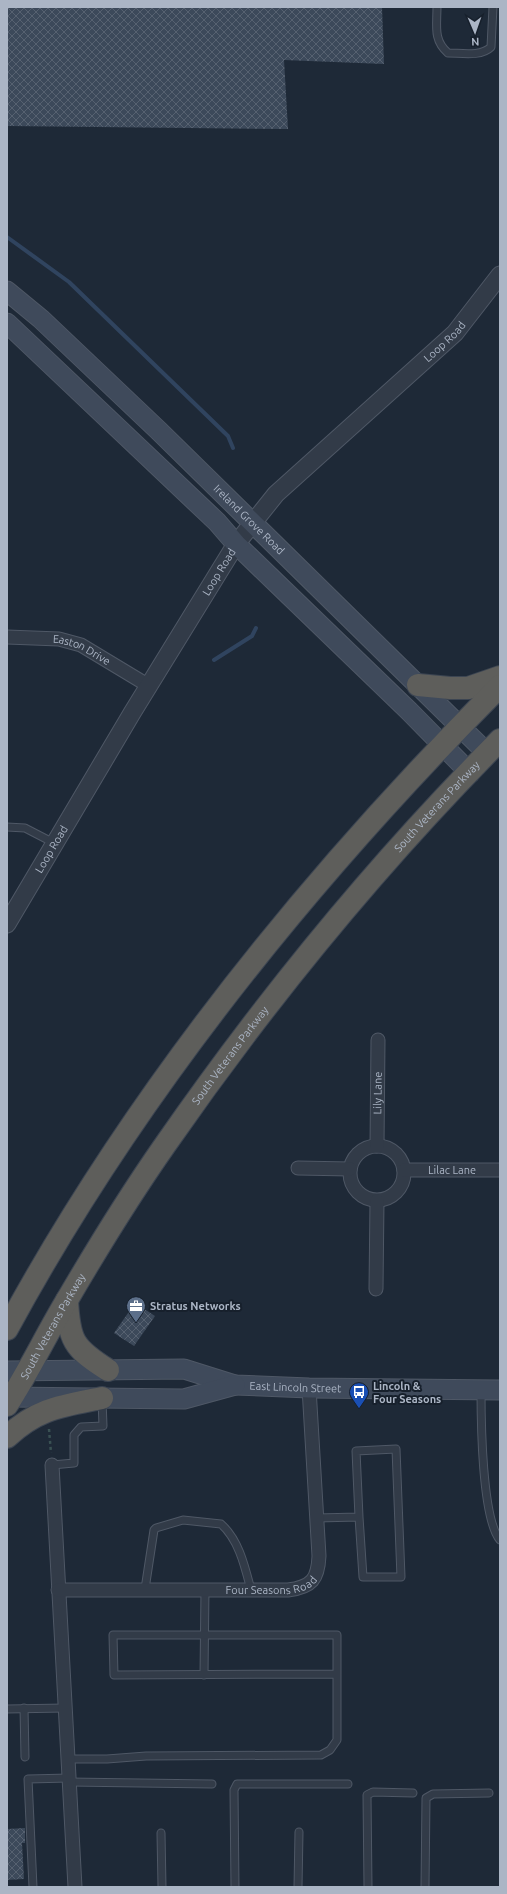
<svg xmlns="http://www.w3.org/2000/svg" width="507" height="1894" viewBox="0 0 507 1894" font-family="Ubuntu,sans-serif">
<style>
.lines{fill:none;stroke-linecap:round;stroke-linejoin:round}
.stream{stroke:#30445f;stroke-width:4}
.building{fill:url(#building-cross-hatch)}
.service-casing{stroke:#4f5866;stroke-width:9}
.minor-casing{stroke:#4f5866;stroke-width:15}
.tertiary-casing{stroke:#4f5866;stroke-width:19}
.secondary-casing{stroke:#4f5866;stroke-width:21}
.trunk-casing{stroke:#3c4552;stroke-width:24}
.path{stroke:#3a5153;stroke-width:2.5;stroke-dasharray:3 3;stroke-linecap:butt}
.service{stroke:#323b48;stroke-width:7}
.minor{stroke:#323b48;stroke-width:13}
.tertiary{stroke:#323b48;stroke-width:17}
.secondary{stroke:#3f4a5b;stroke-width:19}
.trunk{stroke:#5e5e5b;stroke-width:22}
.labels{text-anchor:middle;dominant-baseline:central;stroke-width:4;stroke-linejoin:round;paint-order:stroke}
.street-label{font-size:11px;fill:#abb5c5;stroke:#17202c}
.poi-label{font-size:11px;font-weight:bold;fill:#abb5c5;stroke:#17202c;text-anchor:start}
</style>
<defs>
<pattern id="building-cross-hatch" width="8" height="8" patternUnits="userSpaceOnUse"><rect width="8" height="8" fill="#3c495a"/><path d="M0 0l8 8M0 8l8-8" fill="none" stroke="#566170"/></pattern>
</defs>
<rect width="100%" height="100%" fill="#1e2937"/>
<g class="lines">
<g class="stream">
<polyline points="7,237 69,282 228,436 233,448"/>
<polyline points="214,660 252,636 256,628"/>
</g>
</g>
<g class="building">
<polygon points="7,7 382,7 384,64 284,60 288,129 7,126"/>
<polygon points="135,1303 155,1316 134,1346 114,1333"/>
<polygon points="25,1828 25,1843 22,1843 24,1879 7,1880 7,1829"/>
</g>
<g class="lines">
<g class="service-casing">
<g id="service">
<path d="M 437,7 C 437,26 433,40 448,53 C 461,53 481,57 491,47 L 493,7"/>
<polyline points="7,827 25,828 54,843"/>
<path d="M 481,1390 C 481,1421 482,1519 500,1540"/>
<polyline points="52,1465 74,1463 74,1435 81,1427 103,1426 102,1400"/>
<polyline points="316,1518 359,1517 363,1577 401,1577 396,1449 356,1451 359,1517"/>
<path d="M 145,1589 L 154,1530 L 156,1528 L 183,1520 L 221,1524 C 239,1540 245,1567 251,1590"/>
<polyline points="204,1675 205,1590"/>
<polyline points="24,1708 25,1757"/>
<polyline points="7,1709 65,1708"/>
<polyline points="68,1759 107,1759 146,1756 321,1755 330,1750 337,1740 337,1635 113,1635 114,1675 337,1674"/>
<polyline points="69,1782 212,1784"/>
<polyline points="161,1833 162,1887"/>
<polyline points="33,1887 28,1779 69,1778"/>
<polyline points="235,1887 234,1790 237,1784 348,1784"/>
<polyline points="298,1887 299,1832"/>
<polyline points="368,1887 367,1795 373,1792 413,1793"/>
<polyline points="425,1887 426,1798 433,1794 489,1793"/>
</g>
</g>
<g class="minor-casing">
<g id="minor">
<path id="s1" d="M 7,637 L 59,639 L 81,645 L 149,686"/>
<circle cx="377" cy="1173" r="27"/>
<path id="s2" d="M 377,1146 L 378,1040"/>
<polyline points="298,1168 350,1169"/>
<path id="s3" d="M 404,1170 L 500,1170"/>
<polyline points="376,1289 377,1201"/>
<polyline points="52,1465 75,1887"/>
<path id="s4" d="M 58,1590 L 288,1590 C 312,1587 318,1579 319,1556 L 309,1388"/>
</g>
</g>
<g class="tertiary-casing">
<g id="tertiary">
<path id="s5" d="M 7,924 L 132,713 L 236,544 L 276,494 L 455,333 L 500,275"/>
</g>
</g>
<g class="secondary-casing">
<g id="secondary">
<path id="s6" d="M 7,291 L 41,319 L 159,431 L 487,753"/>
<polyline points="7,323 217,522 236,544 409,711 470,773"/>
<path id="s7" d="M 7,1371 L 184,1369 L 235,1385 L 309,1388 L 500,1390"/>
<polyline points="7,1397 184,1399 235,1385"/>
</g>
</g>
<g class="trunk-casing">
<g id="trunk">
<polyline points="418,685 450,688 468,688 500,677"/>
<path d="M 67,1300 C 69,1340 73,1348 108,1370"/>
<path d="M 7,1329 C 136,1091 310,877 500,686"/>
<path id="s8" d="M 7,1405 C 29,1371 46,1335 67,1300 C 98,1247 130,1195 165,1145 C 265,1001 377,864 500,740"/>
<path d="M 7,1437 C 38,1408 62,1406 102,1398"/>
</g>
</g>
<polyline class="path" points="49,1429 51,1453"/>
<use href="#service" class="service"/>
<use href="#minor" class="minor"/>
<use href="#tertiary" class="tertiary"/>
<use href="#secondary" class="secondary"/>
<use href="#trunk" class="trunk"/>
</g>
<defs>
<g id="office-pin" transform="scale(1)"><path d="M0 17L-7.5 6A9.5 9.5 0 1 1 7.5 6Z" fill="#5c6f8a" stroke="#17202c"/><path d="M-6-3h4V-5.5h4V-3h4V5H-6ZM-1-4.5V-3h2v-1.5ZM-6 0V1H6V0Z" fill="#fff"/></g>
<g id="bus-pin" transform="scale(1)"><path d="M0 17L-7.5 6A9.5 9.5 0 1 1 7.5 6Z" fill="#1a4fb4" stroke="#17202c"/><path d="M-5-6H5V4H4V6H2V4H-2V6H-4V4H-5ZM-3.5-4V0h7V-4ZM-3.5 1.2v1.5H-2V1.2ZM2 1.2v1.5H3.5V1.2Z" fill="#fff"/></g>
</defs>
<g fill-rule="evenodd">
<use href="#office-pin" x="136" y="1306"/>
<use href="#bus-pin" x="359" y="1392"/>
</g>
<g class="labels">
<g class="street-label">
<text stroke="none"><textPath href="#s5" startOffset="735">Loop Road</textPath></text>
<text stroke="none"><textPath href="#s6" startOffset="333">Ireland Grove Road</textPath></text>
<text stroke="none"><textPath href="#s5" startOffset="411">Loop Road</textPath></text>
<text stroke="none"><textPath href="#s1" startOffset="77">Easton Drive</textPath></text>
<text stroke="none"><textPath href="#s8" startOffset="739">South Veterans Parkway</textPath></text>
<text stroke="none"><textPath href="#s5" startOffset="87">Loop Road</textPath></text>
<text stroke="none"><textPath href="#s8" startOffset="415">South Veterans Parkway</textPath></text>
<text stroke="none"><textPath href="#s2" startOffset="53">Lily Lane</textPath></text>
<text stroke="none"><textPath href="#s3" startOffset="48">Lilac Lane</textPath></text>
<text stroke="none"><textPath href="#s8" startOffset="91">South Veterans Parkway</textPath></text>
<text stroke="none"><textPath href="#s7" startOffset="291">East Lincoln Street</textPath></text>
<text stroke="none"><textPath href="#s4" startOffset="214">Four Seasons Road</textPath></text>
</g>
<g class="poi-label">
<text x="150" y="1306">Stratus Networks</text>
<text x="373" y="1386">Lincoln &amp;<tspan x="373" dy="13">Four Seasons</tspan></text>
</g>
</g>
<rect width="507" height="1894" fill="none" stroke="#abb5c5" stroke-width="16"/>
<g transform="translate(475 32) rotate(178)" stroke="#17202c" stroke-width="3" paint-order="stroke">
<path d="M0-3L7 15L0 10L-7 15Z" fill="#abb5c5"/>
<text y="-6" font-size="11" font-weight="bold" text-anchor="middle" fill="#abb5c5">N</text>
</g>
</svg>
